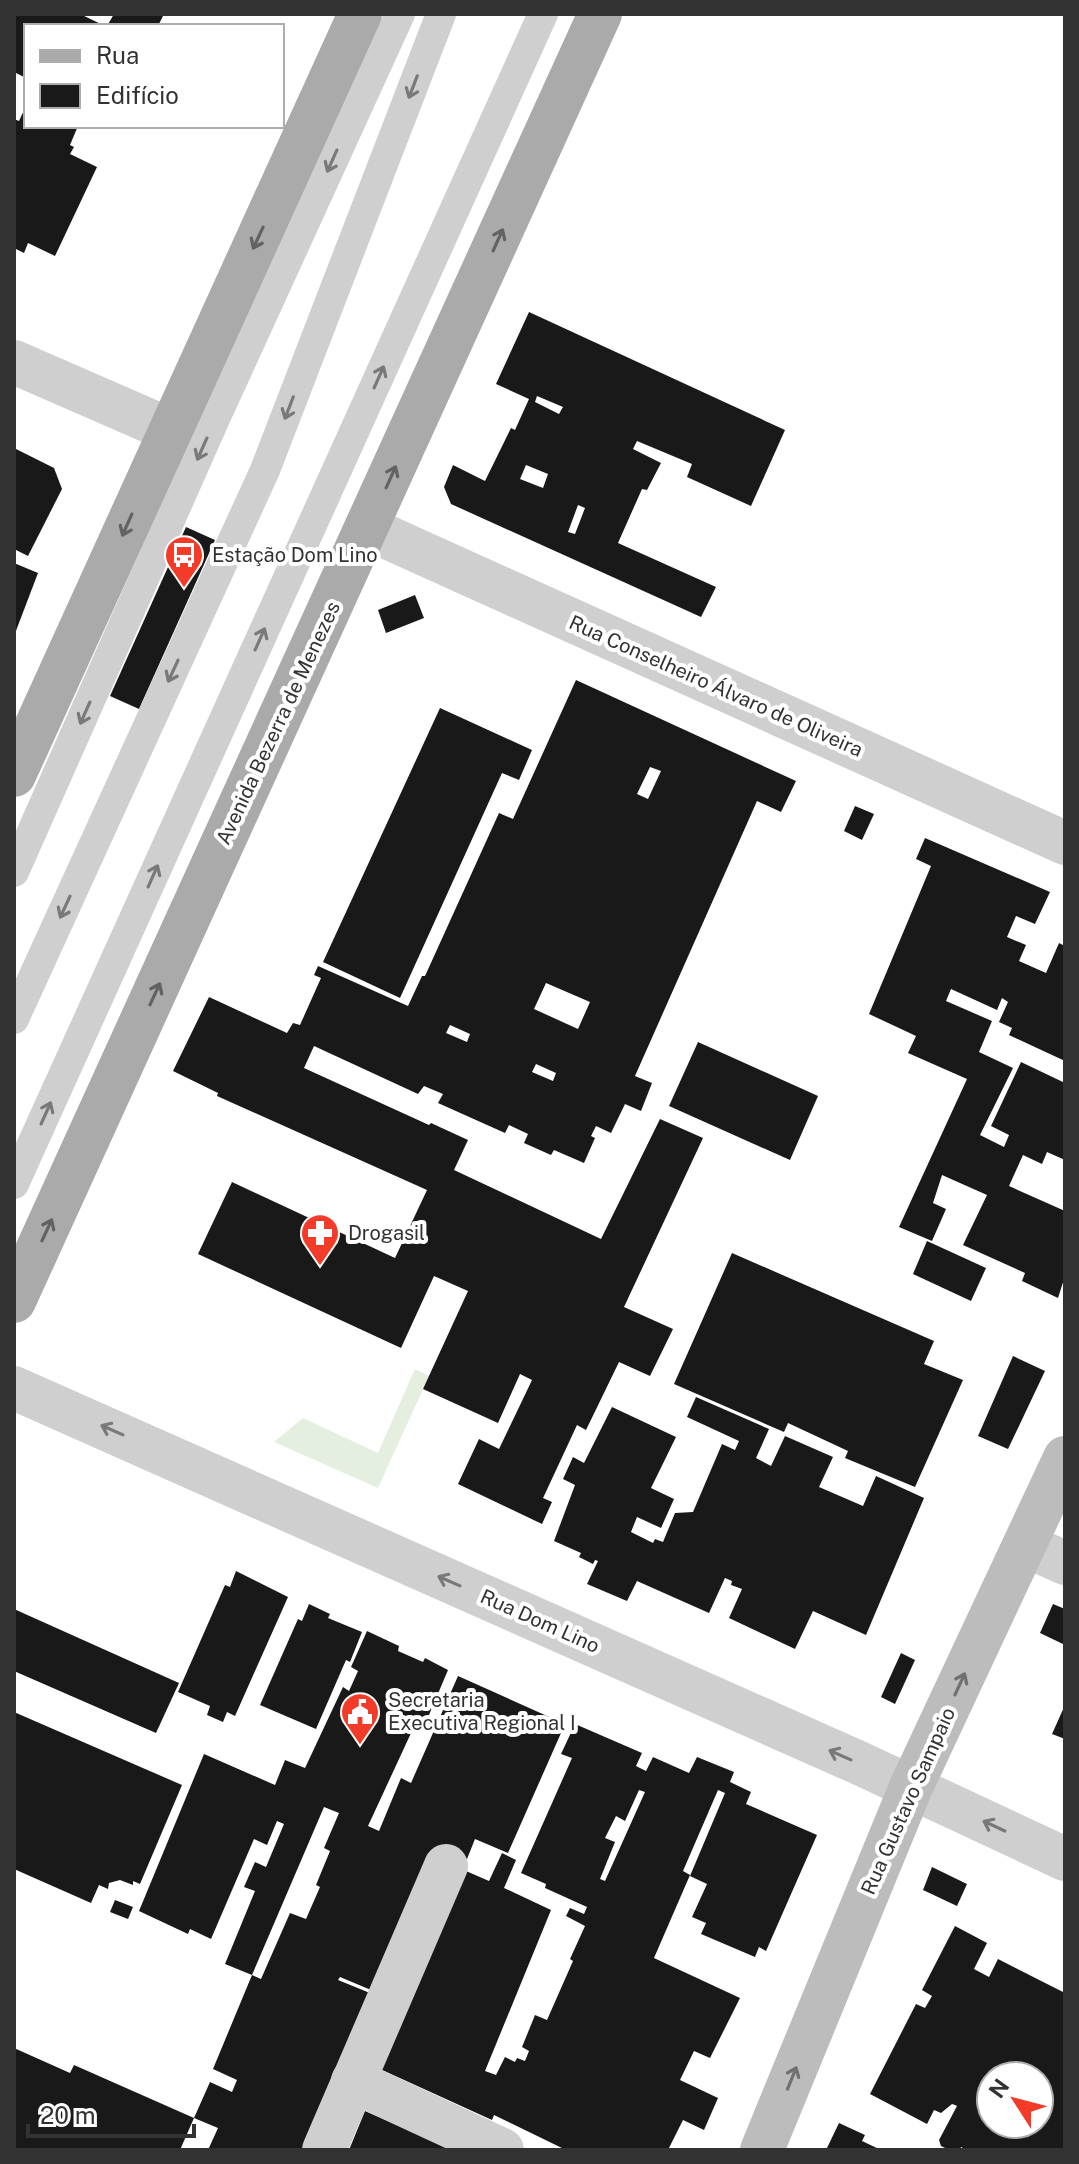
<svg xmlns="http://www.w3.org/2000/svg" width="1079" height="2164" viewBox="0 0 1079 2164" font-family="'Public Sans',sans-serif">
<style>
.green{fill:#e5efdf}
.building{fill:#191919;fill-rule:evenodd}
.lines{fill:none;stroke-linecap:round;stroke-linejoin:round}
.lane{stroke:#cfcfcf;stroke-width:30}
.street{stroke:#cfcfcf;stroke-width:44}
.secondary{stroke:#bcbcbc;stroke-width:44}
.primary{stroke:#aaa;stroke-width:44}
.oneway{stroke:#797979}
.oneway2{stroke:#626262}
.oneway3{stroke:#707070}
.labels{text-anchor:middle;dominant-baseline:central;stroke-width:8;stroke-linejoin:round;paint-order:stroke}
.poi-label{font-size:20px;fill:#323232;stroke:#fff;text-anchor:start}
.street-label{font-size:20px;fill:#323232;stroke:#fff}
</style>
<rect width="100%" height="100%" fill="#fff"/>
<polygon class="green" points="415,1369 429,1376 378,1488 274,1442 303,1418 378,1453"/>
<g class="building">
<polygon points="14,14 80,14 105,26 26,26 26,78 14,72"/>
<polygon points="114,14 164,14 158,26 107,26"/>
<polygon points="26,106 26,126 78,126 70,145 74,147 70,154 97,167 55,256 28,243 24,253 14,248 14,119 19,121"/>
<path d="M 529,312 L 785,430 L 751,506 L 687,477 L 692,464 L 637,441 L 633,449 L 661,463 L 647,490 L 642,489 L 618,543 L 716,587 L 701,617 L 451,504 L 444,487 L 453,465 L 485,481 L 511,428 L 515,430 L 529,399 L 496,384 ZM 537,396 L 563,407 L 559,414 L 535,402 ZM 526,465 L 548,474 L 543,488 L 520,479 ZM 578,505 L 585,508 L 575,534 L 568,532 Z"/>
<polygon points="14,448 54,468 62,489 28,556 14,549"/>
<polygon points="186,527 215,540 139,709 110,696"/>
<polygon points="14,563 38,573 14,636"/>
<polygon points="415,595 424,618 386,633 378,610"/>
<path d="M 576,680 L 796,781 L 781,812 L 757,801 L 635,1076 L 652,1083 L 641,1111 L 625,1104 L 611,1133 L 596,1126 L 591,1136 L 595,1138 L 584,1163 L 554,1150 L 551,1155 L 524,1143 L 528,1134 L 509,1125 L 505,1133 L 438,1103 L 443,1094 L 424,1086 L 418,1094 L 314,1046 L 304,1068 L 429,1125 L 431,1123 L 468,1140 L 454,1170 L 601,1239 L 660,1119 L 703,1138 L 624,1307 L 673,1329 L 650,1376 L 619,1362 L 586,1430 L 577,1425 L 544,1496 L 543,1498 L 552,1502 L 542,1524 L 458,1484 L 479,1439 L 499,1449 L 532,1380 L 520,1374 L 498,1423 L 423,1389 L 468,1291 L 434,1276 L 401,1348 L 198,1254 L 232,1182 L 395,1258 L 427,1190 L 217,1096 L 218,1093 L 173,1071 L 209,997 L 287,1033 L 293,1023 L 300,1025 L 321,978 L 314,975 L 318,966 L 408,1006 L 422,976 L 425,976 L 499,813 L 513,819 ZM 650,767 L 661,771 L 648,799 L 637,794 ZM 546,983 L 590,1002 L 578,1029 L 534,1009 ZM 450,1025 L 470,1034 L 467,1042 L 446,1033 ZM 536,1064 L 556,1073 L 553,1081 L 532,1072 Z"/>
<polygon points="440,708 532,750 519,780 502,773 400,998 323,962"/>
<polygon points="855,806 874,814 862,840 844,831"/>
<polygon points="925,838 1050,892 1035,924 1016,916 1007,937 1026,945 1019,961 1046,973 1059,943 1065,946 1065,1061 1009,1035 1012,1028 999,1022 1008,1002 1002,998 997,1010 951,989 946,1001 992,1021 979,1052 1013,1068 980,1135 1004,1147 1009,1135 991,1126 1021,1062 1065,1083 1065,1160 1047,1152 1042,1164 1023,1155 1009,1186 1065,1211 1065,1276 1058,1298 1022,1281 1025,1273 963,1245 987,1195 942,1175 933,1203 946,1209 932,1241 899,1227 967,1079 908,1053 916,1036 869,1014 931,866 916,859"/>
<polygon points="698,1042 818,1096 790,1160 669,1106"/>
<polygon points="927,1241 986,1268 971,1301 913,1274"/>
<polygon points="732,1253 934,1341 924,1364 963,1380 915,1487 845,1458 848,1451 788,1423 784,1432 674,1384"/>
<polygon points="1013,1356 1045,1371 1008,1449 978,1436"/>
<polygon points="696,1397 769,1429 756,1458 771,1466 785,1436 833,1457 819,1487 863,1506 876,1476 924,1498 866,1635 813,1611 795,1649 729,1618 742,1589 731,1585 732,1581 725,1578 709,1613 637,1581 627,1601 587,1584 598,1561 595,1560 593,1564 579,1557 581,1553 554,1541 575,1485 563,1479 573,1457 584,1463 612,1407 676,1437 651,1488 674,1499 661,1528 637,1517 631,1532 653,1543 655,1539 663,1542 675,1513 693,1512 722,1444 735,1450 739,1441 687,1417"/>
<polygon points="236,1571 288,1597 235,1716 227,1712 223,1722 207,1715 210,1706 178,1692 225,1585 230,1587"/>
<polygon points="309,1604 330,1614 328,1618 362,1632 350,1662 346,1660 316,1729 260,1705 298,1619 302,1621"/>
<polygon points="1053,1604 1065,1609 1065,1645 1040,1633"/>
<polygon points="14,1609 179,1683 156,1733 14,1671"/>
<polygon points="367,1631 399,1646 398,1651 423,1662 425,1658 448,1670 426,1722 418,1718 368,1826 379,1831 401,1778 411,1783 458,1676 565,1724 508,1853 475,1839 463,1869 371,1990 340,1977 338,1980 370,1993 302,2150 208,2150 218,2128 194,2118 210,2082 232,2092 237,2080 213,2069 252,1975 261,1979 290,1913 306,1919 320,1887 316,1885 330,1851 324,1848 339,1813 324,1807 252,1975 225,1964 255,1891 244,1887 255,1862 266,1867 284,1824 277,1821 267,1845 254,1839 211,1939 190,1929 188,1934 139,1911 204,1754 275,1785 285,1760 305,1768 343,1687 349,1691 358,1671 351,1667"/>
<polygon points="901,1653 915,1660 895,1704 881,1697"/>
<polygon points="1065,1705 1065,1739 1052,1734"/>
<polygon points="14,1712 182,1785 140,1884 133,1881 133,1885 120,1880 109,1883 108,1889 99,1885 91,1903 14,1869"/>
<path d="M 575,1724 L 642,1753 L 636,1766 L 646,1771 L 653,1757 L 689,1773 L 697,1757 L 734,1772 L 730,1782 L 751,1792 L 746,1804 L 817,1835 L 766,1951 L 759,1947 L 755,1957 L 701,1934 L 706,1923 L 692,1917 L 707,1884 L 690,1876 L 725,1793 L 718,1790 L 683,1871 L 690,1875 L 654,1958 L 740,1998 L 710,2058 L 694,2051 L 680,2080 L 718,2098 L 704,2130 L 683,2120 L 668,2150 L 566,2150 L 494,2115 L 492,2120 L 380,2069 L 466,1871 L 489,1881 L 502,1853 L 516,1860 L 504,1888 L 551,1910 L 485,2071 L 496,2075 L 505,2057 L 515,2062 L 517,2058 L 525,2061 L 529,2051 L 522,2047 L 535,2015 L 547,2020 L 573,1961 L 570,1959 L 585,1926 L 566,1916 L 570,1908 L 584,1914 L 587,1907 L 545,1888 L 546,1884 L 521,1873 L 572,1758 L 561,1754 ZM 639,1790 L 645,1792 L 605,1881 L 600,1879 L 615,1842 L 605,1838 L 616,1816 L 625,1821 Z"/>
<polygon points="932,1867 967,1884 957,1906 923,1890"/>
<polygon points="115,1900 133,1907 128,1919 110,1912"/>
<path d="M 955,1926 L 987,1943 L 974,1969 L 989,1977 L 998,1959 L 1065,1993 L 1065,2150 L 967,2150 L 961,2147 L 960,2150 L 949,2150 L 941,2146 L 939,2140 L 957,2106 L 955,2105 L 952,2104 L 941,2113 L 934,2110 L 927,2124 L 870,2094 L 916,2004 L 925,2008 L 932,1996 L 922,1990 ZM 991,2076 L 1039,2076 L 1039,2124 L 991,2124 Z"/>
<polygon points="14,2048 70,2073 74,2065 194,2118 180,2150 14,2150"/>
<polygon points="365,2111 446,2146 445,2150 349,2150"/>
<polygon points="839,2123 865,2135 862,2141 881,2150 826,2150"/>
</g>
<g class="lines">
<g class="lane">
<polyline points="14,872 214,421 400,14"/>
<polyline points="14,1019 265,470 441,14"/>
<polyline points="14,1184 543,14"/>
</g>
<g class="street">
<polyline points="14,362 170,430"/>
<polyline points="367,528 1065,843"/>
<polyline points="14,1388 857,1762 1065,1859"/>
<polyline points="1025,1545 1065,1563"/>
<polyline points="353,2081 502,2150"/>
<polyline points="324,2150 446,1866"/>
</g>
<polyline class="secondary" points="762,2150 911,1787 1065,1458"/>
<g class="primary">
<polyline points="14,775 360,14"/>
<polyline points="14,1301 600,14"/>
</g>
</g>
<defs><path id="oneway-shaft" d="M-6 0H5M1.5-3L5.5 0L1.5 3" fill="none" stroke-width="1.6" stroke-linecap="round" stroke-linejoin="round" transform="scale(2)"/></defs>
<g class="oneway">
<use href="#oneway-shaft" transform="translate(413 87) rotate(111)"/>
<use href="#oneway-shaft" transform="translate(332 161) rotate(114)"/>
<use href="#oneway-shaft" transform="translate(379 377) rotate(-66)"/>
<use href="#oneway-shaft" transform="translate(289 408) rotate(111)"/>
<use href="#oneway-shaft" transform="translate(202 449) rotate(114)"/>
<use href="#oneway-shaft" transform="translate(260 639) rotate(-66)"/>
<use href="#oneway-shaft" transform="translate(173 671) rotate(115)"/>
<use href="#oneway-shaft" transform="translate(85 713) rotate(114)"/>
<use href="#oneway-shaft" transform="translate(153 876) rotate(-66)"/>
<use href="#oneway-shaft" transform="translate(65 907) rotate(115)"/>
<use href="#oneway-shaft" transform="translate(46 1113) rotate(-66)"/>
<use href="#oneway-shaft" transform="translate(112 1430) rotate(-156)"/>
<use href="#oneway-shaft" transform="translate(449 1581) rotate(-156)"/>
<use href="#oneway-shaft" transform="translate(840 1755) rotate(-156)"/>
<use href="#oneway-shaft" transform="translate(994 1826) rotate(-155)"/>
</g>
<g class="oneway2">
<use href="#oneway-shaft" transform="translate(258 238) rotate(115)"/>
<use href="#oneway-shaft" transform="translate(498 240) rotate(-66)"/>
<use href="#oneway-shaft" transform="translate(391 477) rotate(-66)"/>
<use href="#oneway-shaft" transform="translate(127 525) rotate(114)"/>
<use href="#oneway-shaft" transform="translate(155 994) rotate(-65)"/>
<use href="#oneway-shaft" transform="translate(47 1230) rotate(-65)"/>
</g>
<g class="oneway3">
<use href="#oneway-shaft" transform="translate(960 1684) rotate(-65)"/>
<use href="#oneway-shaft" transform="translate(792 2078) rotate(-68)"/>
</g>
<defs>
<g id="bus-pin" transform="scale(2)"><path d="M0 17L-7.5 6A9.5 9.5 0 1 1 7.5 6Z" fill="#f33b29" stroke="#fff"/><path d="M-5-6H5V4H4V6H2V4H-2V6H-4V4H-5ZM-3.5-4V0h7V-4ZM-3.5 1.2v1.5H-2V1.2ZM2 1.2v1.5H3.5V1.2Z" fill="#fff"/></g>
<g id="pharmacy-pin" transform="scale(2)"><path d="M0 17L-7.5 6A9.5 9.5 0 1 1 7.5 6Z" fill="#f33b29" stroke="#fff"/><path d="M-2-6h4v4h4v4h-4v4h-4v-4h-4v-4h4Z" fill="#fff"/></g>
<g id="civic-pin" transform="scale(2)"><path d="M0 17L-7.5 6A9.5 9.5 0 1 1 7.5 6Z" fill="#f33b29" stroke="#fff"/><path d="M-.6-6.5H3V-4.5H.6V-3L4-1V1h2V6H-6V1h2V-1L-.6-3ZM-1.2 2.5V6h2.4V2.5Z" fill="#fff"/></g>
</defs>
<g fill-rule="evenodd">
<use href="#bus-pin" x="184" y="555"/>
<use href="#pharmacy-pin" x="320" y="1233"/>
<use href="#civic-pin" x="360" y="1712"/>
</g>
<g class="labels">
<g class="poi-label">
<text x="212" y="555">Estação Dom Lino</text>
<text x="348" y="1233">Drogasil</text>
<text x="388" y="1700">Secretaria<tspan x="388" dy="23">Executiva Regional I</tspan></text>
</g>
<g class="street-label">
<text transform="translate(716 686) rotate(24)">Rua Conselheiro Álvaro de Oliveira</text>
<text transform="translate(278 723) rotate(-65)">Avenida Bezerra de Menezes</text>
<text transform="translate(540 1621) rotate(24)">Rua Dom Lino</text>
<text transform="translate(908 1801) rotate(-66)">Rua Gustavo Sampaio</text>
</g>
</g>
<rect width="1079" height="2164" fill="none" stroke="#323232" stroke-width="32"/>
<rect x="24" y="24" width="260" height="104" fill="#ffffff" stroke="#adadad" stroke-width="2"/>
<rect x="40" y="50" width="40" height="12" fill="#aaaaaa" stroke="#adadad" stroke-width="2"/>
<text x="96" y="64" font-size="24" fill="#323232">Rua</text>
<rect x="40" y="84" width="40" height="24" fill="#191919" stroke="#adadad" stroke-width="2"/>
<text x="96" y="104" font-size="24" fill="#323232">Edifício</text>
<g transform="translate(1015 2100) rotate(306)"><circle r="38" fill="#ffffff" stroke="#adadad" stroke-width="2"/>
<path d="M0-6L14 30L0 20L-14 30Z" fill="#f33b29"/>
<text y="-12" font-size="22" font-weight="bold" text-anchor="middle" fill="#323232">N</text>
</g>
<path d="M28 2124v12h166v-12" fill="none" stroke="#323232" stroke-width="4"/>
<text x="40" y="2124" font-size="24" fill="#323232" stroke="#ffffff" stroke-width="6" paint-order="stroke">20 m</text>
</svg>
